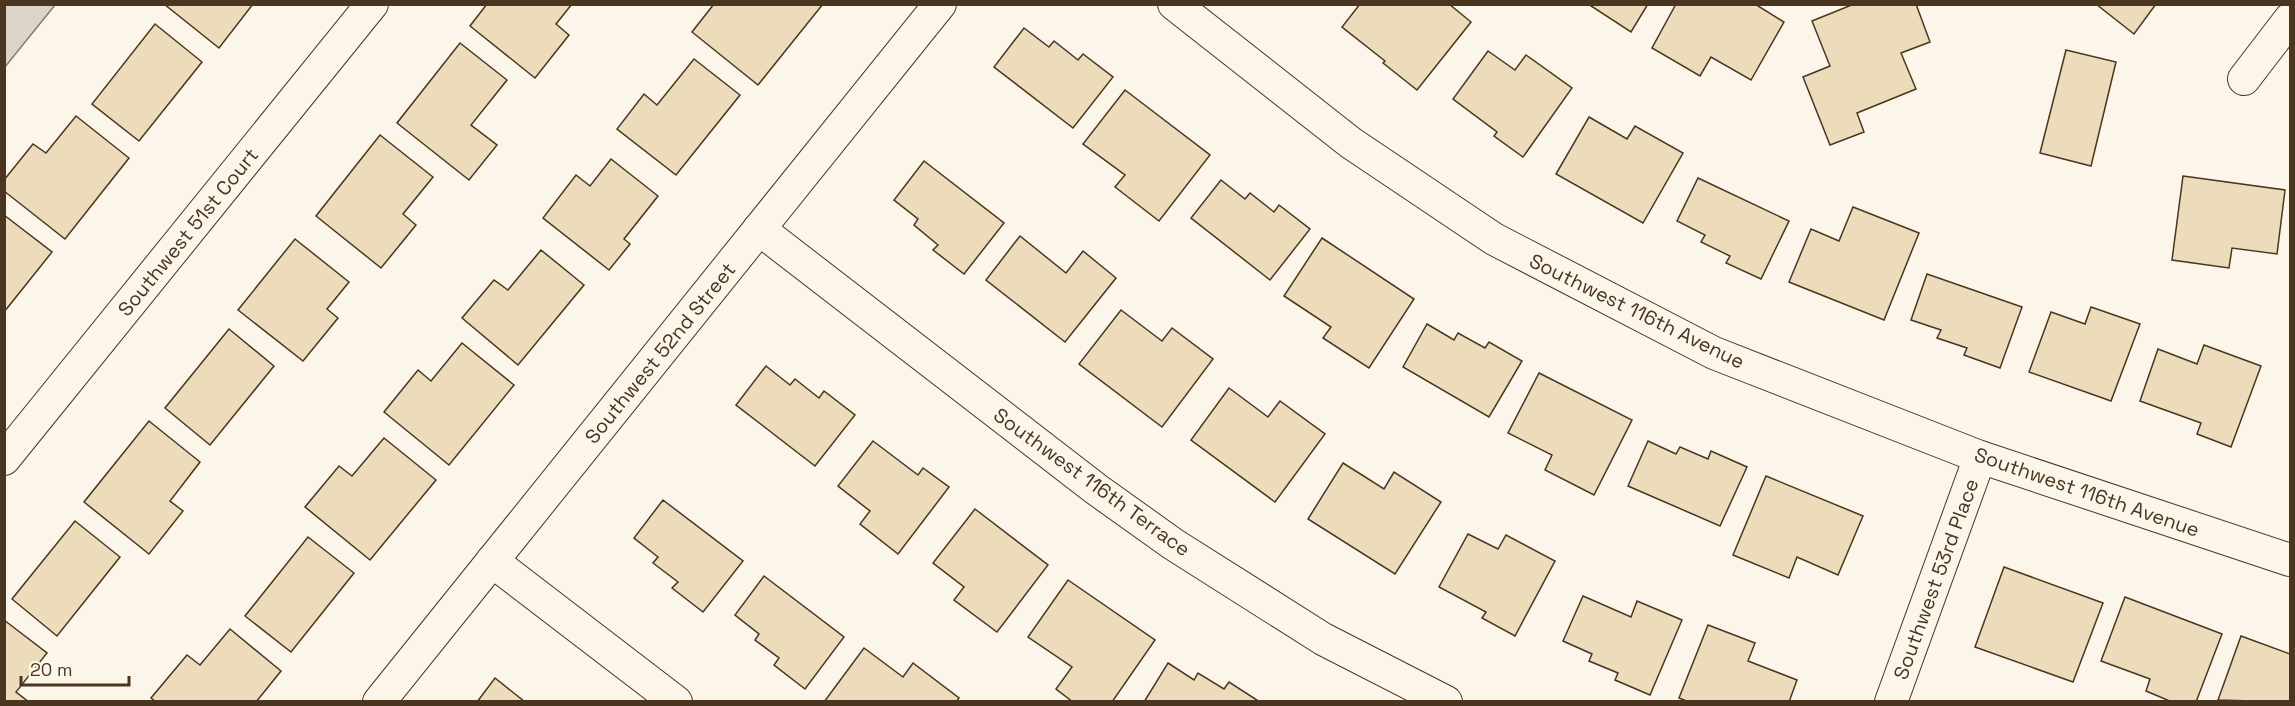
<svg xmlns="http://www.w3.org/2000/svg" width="2295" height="706" viewBox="0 0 2295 706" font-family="'Space Grotesk',sans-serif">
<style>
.water{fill:#dcd4c6;stroke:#887966;stroke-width:1.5}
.building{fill:#ecdcbc;stroke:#4a3520;stroke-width:1.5}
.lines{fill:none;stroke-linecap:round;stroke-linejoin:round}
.minor-casing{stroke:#4a3520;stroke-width:34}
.minor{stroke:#fbf6e9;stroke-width:32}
.labels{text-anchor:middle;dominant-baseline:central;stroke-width:4.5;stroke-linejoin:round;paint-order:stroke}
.street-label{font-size:20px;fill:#4a3520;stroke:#fbf6e9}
</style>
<rect width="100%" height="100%" fill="#fbf6e9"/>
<polygon class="water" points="5,4 55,5 5,67 4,5"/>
<g class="building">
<polygon points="164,4 253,4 219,48"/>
<polygon points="487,4 572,4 556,24 569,35 535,78 470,26"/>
<polygon points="714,4 823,4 758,85 692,32"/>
<polygon points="1360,4 1449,4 1471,22 1417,90 1383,63 1385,61 1342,27"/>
<polygon points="1588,4 1648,4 1631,32"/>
<polygon points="1676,4 1755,4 1784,22 1751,80 1711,57 1700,76 1652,48"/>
<polygon points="1854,4 1916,4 1930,42 1901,53 1916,89 1857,113 1864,132 1830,145 1803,77 1830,66 1812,21"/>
<polygon points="2096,4 2156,4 2134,34"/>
<polygon points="155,24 202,62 139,141 92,104"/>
<polygon points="1024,28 1049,47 1054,41 1078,60 1083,54 1113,77 1073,128 994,67"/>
<polygon points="460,43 507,80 471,125 497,145 469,180 397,123"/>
<polygon points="2066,50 2116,62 2091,166 2040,153"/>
<polygon points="1488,51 1515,70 1526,55 1572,88 1523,157 1494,136 1497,132 1453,99"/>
<polygon points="694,59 740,95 676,175 617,129 644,94 657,105"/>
<polygon points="1125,90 1210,155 1159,221 1115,187 1125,175 1083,144"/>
<polygon points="76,116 129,158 65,239 4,191 4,180 33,144 46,153"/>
<polygon points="1589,117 1627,139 1635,126 1683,153 1643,223 1556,174"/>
<polygon points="380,135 433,177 403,214 416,225 381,268 316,216"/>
<polygon points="611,159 658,196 624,239 630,244 609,270 543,218 576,175 590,186"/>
<polygon points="924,161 1004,223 964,274 933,250 938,245 914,225 918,219 894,200"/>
<polygon points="2183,176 2285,190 2277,254 2232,248 2229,268 2172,260"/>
<polygon points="1698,178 1789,221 1761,279 1726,263 1730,256 1701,242 1705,235 1677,221"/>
<polygon points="1221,180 1245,199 1250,193 1274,212 1279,205 1310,229 1270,280 1191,218"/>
<polygon points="1853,207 1919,233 1884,320 1789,282 1811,229 1839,241"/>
<polygon points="4,215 52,252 4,312"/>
<polygon points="1020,236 1066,273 1083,251 1116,278 1065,342 986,280"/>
<polygon points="1322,238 1414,299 1369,368 1323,338 1331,327 1284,296"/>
<polygon points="295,239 349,282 327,309 338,318 303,361 238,310"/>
<polygon points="541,250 584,285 518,365 462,318 494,280 508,290"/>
<polygon points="1927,274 2022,307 2000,368 1964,355 1967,348 1937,338 1941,330 1911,320"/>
<polygon points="2091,307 2140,324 2111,401 2029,372 2051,312 2085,324"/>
<polygon points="1121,310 1162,341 1172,328 1213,359 1162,427 1079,364"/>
<polygon points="1427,324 1454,340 1458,333 1485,348 1489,342 1522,361 1489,417 1403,367"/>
<polygon points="229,329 274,366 210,445 165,408"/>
<polygon points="462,343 514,385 449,465 384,412 418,370 431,381"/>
<polygon points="2204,345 2261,366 2231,447 2197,434 2201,423 2140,401 2158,349 2197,364"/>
<polygon points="766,366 790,385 795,379 819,398 824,391 855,415 815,466 736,405"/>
<polygon points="1539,373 1632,420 1594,495 1545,470 1552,455 1508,433"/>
<polygon points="1229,388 1268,417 1280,401 1325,434 1275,502 1191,440"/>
<polygon points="149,421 200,462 170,501 183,511 149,554 84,502"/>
<polygon points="384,438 436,480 370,560 305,507 339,466 352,476"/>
<polygon points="873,441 918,475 923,468 949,487 898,554 860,524 870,511 838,486"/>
<polygon points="1648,441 1676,454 1680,447 1708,459 1711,451 1747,467 1720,526 1628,486"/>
<polygon points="1343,463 1384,489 1394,472 1441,502 1395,574 1308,519"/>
<polygon points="1766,476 1863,516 1838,575 1797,557 1789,578 1733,555"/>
<polygon points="663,500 743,561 703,612 672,588 678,582 653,563 658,557 634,538"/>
<polygon points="975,509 1048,565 997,632 954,600 964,587 933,563"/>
<polygon points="75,521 120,557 57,636 12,599"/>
<polygon points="1468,534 1498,549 1506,535 1555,561 1515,636 1482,618 1486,612 1439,587"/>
<polygon points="308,537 354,573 291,652 245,616"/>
<polygon points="2004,567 2103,603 2073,682 1975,647"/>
<polygon points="764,576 844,637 805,689 774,665 779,658 755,640 759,634 735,615"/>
<polygon points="1068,580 1155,640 1112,702 1073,702 1056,689 1072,667 1028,637"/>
<polygon points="1583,596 1631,617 1637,601 1682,620 1650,695 1615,680 1618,673 1589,661 1592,654 1563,641"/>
<polygon points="2125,597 2222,634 2196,702 2172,702 2146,691 2150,679 2101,661"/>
<polygon points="4,620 47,653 16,692 29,702 4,702"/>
<polygon points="1708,625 1755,643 1748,661 1797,680 1789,702 1689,702 1679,698"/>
<polygon points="230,629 281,671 256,702 156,702 151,698 187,655 200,665"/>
<polygon points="2241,636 2290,654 2290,702 2218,700"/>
<polygon points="864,648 903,677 913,663 959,698 956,702 824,702"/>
<polygon points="1168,663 1194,680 1198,673 1224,689 1229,682 1260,702 1144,702"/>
<polygon points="495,678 525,702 477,702"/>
</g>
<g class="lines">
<g class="minor-casing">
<g id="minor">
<polyline points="1174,4 1351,143 1494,239 1714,353 1980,457 2290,560"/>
<polyline points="2244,79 2290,19"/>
<polyline points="759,229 1096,489 1173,544 1323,639 1446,702"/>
<polyline points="4,459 372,4"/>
<polyline points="492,561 676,702"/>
<polyline points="379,702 940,4"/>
<polyline points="1891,702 1980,457"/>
</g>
</g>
<use href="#minor" class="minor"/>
</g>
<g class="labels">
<g class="street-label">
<text transform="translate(188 232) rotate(-51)">Southwest 51st Court</text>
<text transform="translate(1637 311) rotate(26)">Southwest 116th Avenue</text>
<text transform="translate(660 353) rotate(-51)">Southwest 52nd Street</text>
<text transform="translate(1092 482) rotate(36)">Southwest 116th Terrace</text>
<text transform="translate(2087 492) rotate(19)">Southwest 116th Avenue</text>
<text transform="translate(1936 579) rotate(-70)">Southwest 53rd Place</text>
</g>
</g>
<rect width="2295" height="706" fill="none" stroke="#4a3520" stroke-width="12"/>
<path d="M21 676v9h108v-9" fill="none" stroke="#4a3520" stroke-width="3"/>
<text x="30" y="676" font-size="18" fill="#4a3520" stroke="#fbf6e9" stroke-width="4.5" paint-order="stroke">20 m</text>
</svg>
